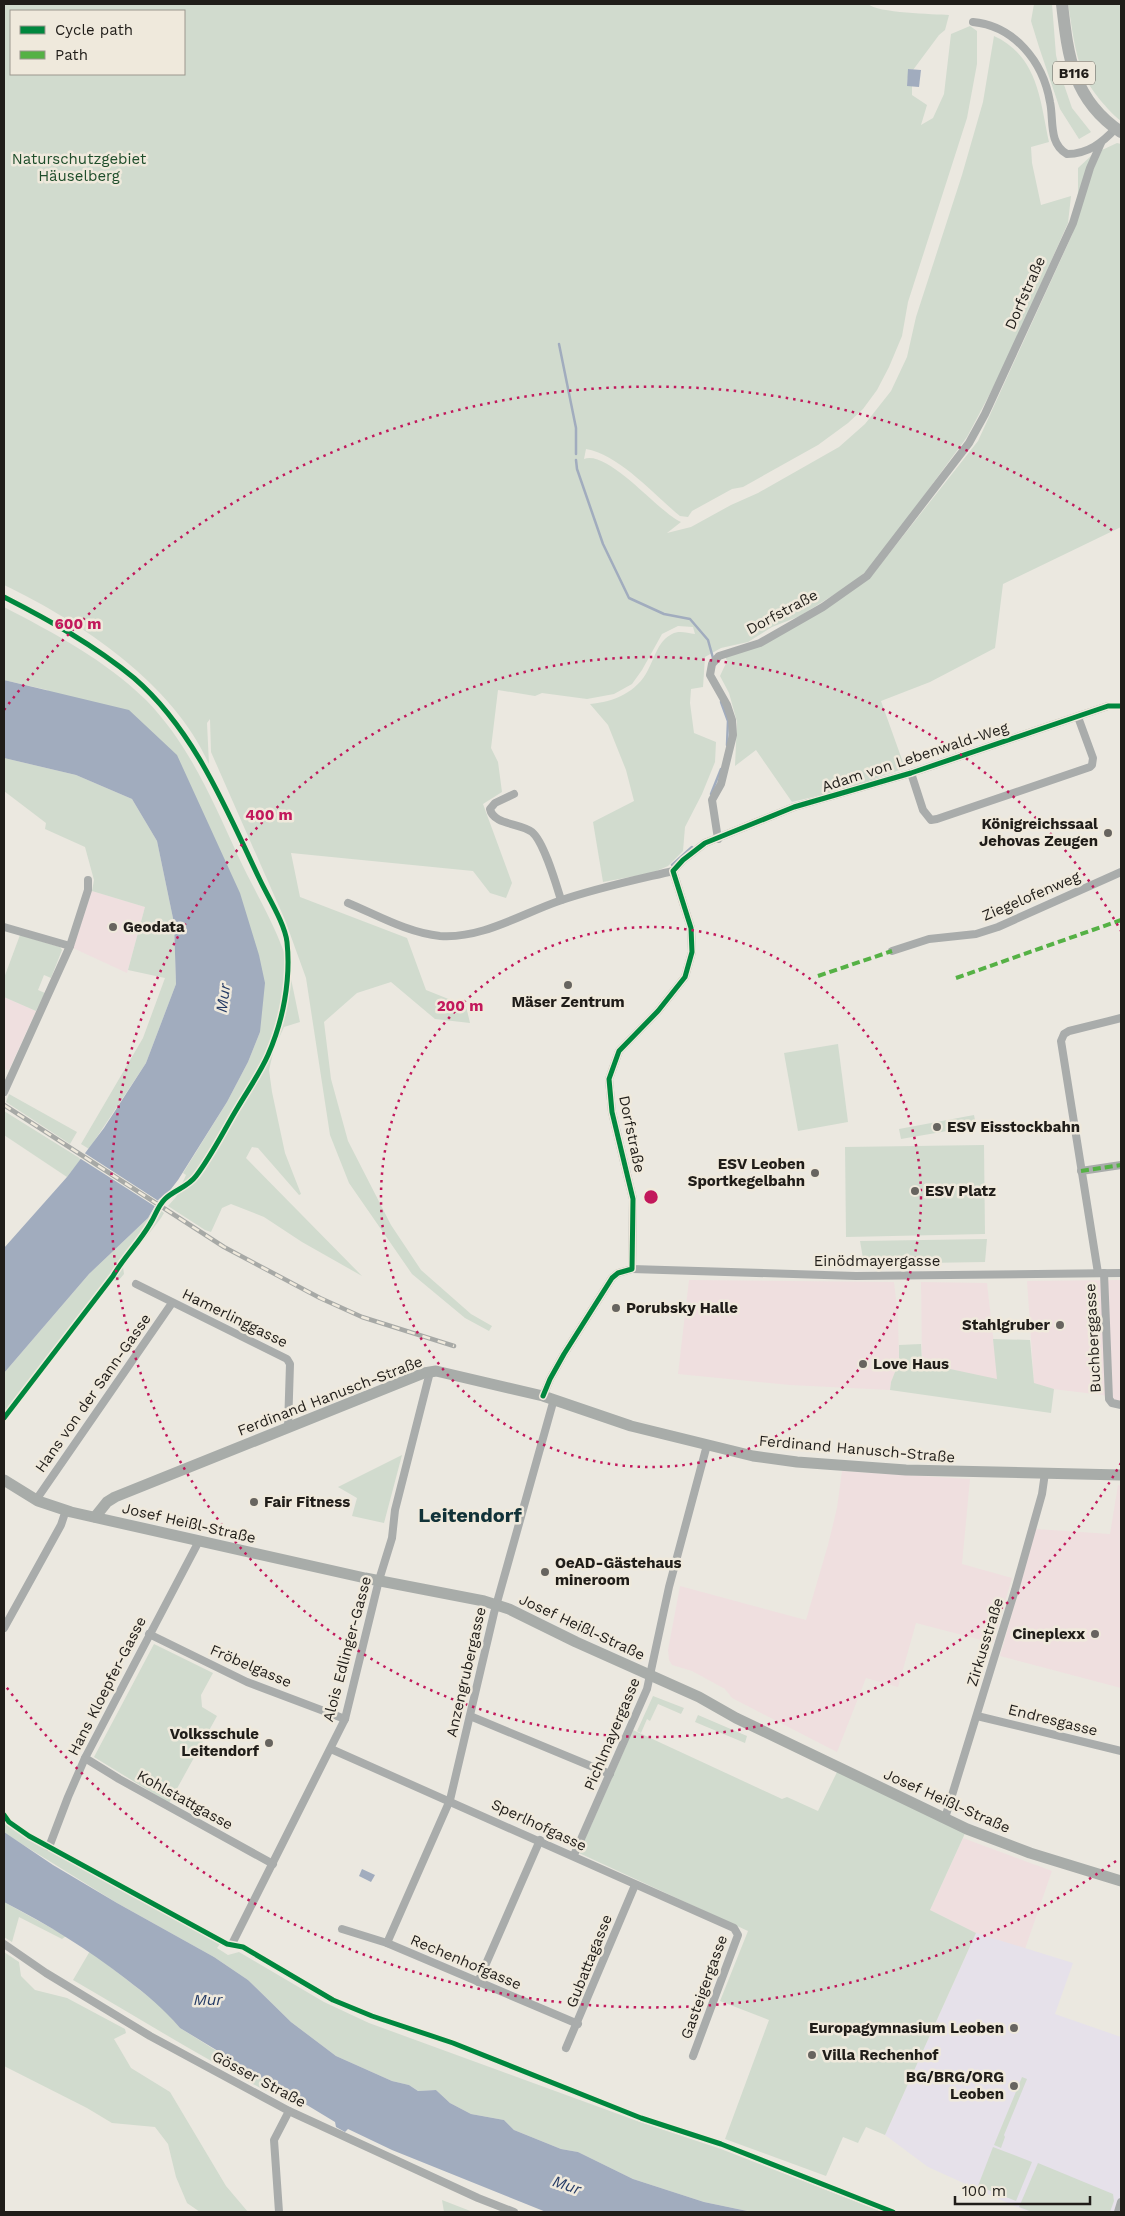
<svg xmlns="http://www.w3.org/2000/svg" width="1125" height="2216" viewBox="0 0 1125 2216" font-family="'Work Sans',sans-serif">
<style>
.commercial{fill:#efdfdf}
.education{fill:#e6e1ea}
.green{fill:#d1dbce;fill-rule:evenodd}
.water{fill:#a1acbe}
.pier{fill:#ebe8e0}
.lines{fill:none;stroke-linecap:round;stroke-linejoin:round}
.stream{stroke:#a1acbe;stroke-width:2.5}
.street{stroke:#a9acab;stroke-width:8}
.secondary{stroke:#a8aca9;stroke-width:11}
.primary{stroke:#abaeac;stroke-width:12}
.rail-casing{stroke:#a7a9a6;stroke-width:4.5}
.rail{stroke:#efe9dc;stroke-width:2.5;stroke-dasharray:8;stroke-linecap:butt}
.quiet{stroke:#55b145;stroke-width:4;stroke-dasharray:8 4;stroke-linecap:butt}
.cycleway-casing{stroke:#efe9dc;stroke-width:8}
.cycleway{stroke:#00873e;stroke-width:5}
.ring{fill:none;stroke:#c2185b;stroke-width:2.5;stroke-dasharray:2.5 5}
.poi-dot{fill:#67645f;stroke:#efe9dc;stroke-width:2}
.labels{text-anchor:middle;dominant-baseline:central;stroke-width:5;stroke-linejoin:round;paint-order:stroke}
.shield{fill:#efe9dc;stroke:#5e5a54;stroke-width:1}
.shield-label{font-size:14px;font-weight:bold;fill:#201d19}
.park-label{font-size:15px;fill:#1f4e2b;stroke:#efe9dc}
.street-label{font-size:15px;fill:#201d19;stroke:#efe9dc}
.poi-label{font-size:15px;font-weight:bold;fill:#201d19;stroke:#efe9dc;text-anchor:start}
.water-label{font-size:16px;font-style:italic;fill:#243a64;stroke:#efe9dc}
.district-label{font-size:20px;font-weight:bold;fill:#113238;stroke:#efe9dc}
.centre{fill:#c2185b;stroke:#efe9dc;stroke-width:2.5}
.ring-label{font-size:15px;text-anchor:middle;font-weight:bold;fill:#c2185b;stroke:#efe9dc;stroke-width:5;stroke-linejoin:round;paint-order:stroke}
</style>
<rect width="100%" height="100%" fill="#ebe8e0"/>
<g class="commercial">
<polygon points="92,891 145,907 127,973 73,948"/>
<polygon points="4,997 36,1011 9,1070 4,1069"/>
<polygon points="689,1280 894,1282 898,1317 899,1362 891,1382 890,1390 790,1385 678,1374"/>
<polygon points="1121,1280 1121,1402 1103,1395 1044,1388 1034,1383 1027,1281"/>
<polygon points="921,1282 987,1283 998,1380 922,1363"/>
<polygon points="842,1471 970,1479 962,1564 1012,1578 993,1643 916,1623 898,1687 866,1678 837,1752 732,1698 725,1689 692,1671 672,1665 669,1660 668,1650 680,1586 806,1620 828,1545 837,1508"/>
<polygon points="1118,1485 1121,1486 1121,1688 1000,1656 1036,1529 1110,1534"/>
<polygon points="963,1838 1052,1871 1025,1949 976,1933 930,1910"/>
</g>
<polygon class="education" points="976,1933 1073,1963 1055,2014 1121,2037 1121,2202 1118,2212 1028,2212 928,2167 885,2135"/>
<g class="green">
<path d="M 4,4 L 868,4 C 877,13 934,14 949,15 L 945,30 L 939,35 L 913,70 L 909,69 L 907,86 L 912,86 L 912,95 L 927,105 L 921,125 L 933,118 L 944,94 L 951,34 L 970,26 L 977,31 L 977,64 L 967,118 L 908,302 L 902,336 L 889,367 L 877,390 L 863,409 L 848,423 L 818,445 L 743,487 L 732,489 L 692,511 L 688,517 L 680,516 C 654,495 620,455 586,449 L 584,459 C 609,450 658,512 681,522 L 667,533 L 691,527 L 731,505 L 758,493 L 839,447 L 865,424 L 891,391 L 907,357 L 916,317 L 962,175 L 983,102 L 994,36 C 1038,56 1040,100 1049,142 L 1031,147 L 1032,163 L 1041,205 L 1071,196 L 1068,223 L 1003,369 L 967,437 L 873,565 L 854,582 L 800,616 L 772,627 L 748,642 L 721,648 L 705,657 L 703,687 L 691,689 L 690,703 L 694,733 L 716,742 L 715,762 L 702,794 L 685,827 L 683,851 L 668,866 L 652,873 L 603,882 L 593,822 L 634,801 L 626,770 L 608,725 L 590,704 C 614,702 637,692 648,670 C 655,657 658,641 672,634 C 679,630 687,633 695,634 L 693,627 L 678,626 L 662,634 L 642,670 L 632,684 L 614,694 L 587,699 L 542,693 L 535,696 L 498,690 L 491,748 L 498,762 L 502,792 L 483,804 L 512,883 L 506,898 L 490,893 L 473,871 L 291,853 L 300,897 L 407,938 L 426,990 L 466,1006 L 470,1023 L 435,1019 L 391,982 L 357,993 L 324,1022 L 331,1079 L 348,1141 L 391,1225 L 421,1270 L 471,1314 L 492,1326 L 489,1331 L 465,1318 L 412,1274 L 349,1183 L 330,1135 L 306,978 L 285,920 L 211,752 L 210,719 L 207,723 L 209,764 C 173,683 81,622 4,585 ZM 11,11 L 184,11 L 184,74 L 11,74 Z"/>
<polygon points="1034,4 1052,4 1056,55 1061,76 1072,108 1091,132 1079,139 1060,109 1039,47 1031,21"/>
<path d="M 1068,4 L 1121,4 L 1121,121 C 1108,111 1089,88 1083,73 C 1074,51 1072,26 1068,4 Z"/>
<polygon points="1117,143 1121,144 1121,527 1003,584 995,648 930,682 881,701 905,768 846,789 792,802 756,750 735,766 737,722 729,693 720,676 727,661 725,656 737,653 873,574 978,441 1072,235 1087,184 1102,150"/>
<polygon points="1092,155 1076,208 1078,192 1078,168"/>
<path d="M 4,607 C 54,633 105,660 146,700 C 189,744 213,801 238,856 C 253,888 272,919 284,952 C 291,975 295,999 300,1022 L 284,1027 L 274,1049 L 269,1070 L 272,1092 L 285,1153 L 301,1194 L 299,1195 L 258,1148 L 252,1147 L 246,1158 L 362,1276 L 302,1242 L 264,1217 L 231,1204 L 222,1208 L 211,1232 L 205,1230 L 168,1206 L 176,1197 L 186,1175 L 183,1173 L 227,1102 L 248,1062 L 260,1032 L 259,955 L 47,690 L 4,680 Z"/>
<polygon points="4,758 76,775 132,799 157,841 174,923 176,984 146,1063 89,1149 81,1144 143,1038 165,978 128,970 145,907 92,891 94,880 85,847 45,829 46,823 4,791"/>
<polygon points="20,935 60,947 62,950 51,978 44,975 38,990 45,993 36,1011 4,997 4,978"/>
<polygon points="838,1044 848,1122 798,1131 784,1053"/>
<polygon points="9,1094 77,1132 70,1144 6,1102"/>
<polygon points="4,1111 81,1159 67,1177 4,1135"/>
<polygon points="974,1115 976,1126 901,1139 899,1129"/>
<polygon points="984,1145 985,1234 846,1237 845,1147"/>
<polygon points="156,1207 164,1213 161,1218 123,1267 124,1274 118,1281 113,1281 109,1278 4,1415 4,1373 89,1274 148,1218"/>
<polygon points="987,1239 985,1262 864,1264 860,1241"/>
<polygon points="993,1339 1030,1340 1034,1383 1054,1389 1051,1413 890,1390 891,1382 899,1362 899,1345 921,1344 922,1363 997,1379"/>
<polygon points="402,1455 384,1523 352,1516 357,1498 338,1487"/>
<polygon points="154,1644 213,1673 201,1695 202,1707 217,1716 169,1803 94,1757"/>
<polygon points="653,1696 684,1708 681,1714 658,1704 650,1721 647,1719 641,1733 637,1731"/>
<polygon points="698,1715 747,1736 745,1743 695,1722"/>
<polygon points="633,1730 782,1799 787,1797 818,1811 839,1768 967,1829 930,1910 976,1933 885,2135 866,2127 858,2143 843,2137 826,2176 725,2139 769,2020 720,2001 748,1931 579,1853"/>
<polygon points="4,1820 28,1838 126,1891 220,1944 217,1948 228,1955 239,1952 324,2002 369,2023 640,2122 721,2149 883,2212 752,2212 704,2202 633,2179 578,2152 561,2149 514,2130 504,2120 471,2114 450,2103 436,2090 418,2091 409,2085 392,2081 336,2056 291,2022 248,1980 214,1957 117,1903 4,1833"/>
<polygon points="4,1902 66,1936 62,1939 19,1917 12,1942 4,1937"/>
<path d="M 90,1951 L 163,2008 L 180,2028 L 271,2085 L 266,2091 C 200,2056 138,2018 73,1980 Z"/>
<polygon points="4,1952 19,1962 21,1976 35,1990 67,1998 125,2029 126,2033 114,2039 131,2068 170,2092 226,2186 248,2212 200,2212 187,2203 176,2177 168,2144 155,2127 112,2123 87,2108 4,2066"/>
<polygon points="1022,2077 1027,2079 1004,2135 1005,2137 1001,2148 994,2145"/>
<polygon points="993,2147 1032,2162 1016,2201 978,2186"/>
<polygon points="1038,2163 1113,2194 1114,2201 1110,2212 1032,2212 1019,2207"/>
<polygon points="442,2200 473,2212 444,2212"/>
</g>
<g class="water">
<polygon points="908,69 921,70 919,87 907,86"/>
<polygon points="4,680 129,710 177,755 240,893 259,955 265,983 260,1032 248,1062 227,1102 178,1180 168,1193 159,1199 148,1218 89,1274 4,1373 4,1248 67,1177 104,1128 146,1063 176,984 174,923 157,841 132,799 76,775 4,758"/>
<path d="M 4,1832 L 53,1865 L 117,1903 L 214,1957 L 248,1980 L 291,2022 L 336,2056 L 392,2081 L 409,2085 L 418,2091 L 436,2090 L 450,2103 L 471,2114 L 504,2120 L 514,2130 L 561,2149 L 578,2152 L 633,2179 L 704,2202 L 752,2212 L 546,2212 L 392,2150 L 348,2129 L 345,2132 L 336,2127 L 335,2122 L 180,2028 C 163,2008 147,1995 126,1979 C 87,1949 49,1925 4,1902 Z"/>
<polygon points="362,1869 375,1875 371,1882 359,1876"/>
</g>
<polygon class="pier" points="83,1152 160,1202 156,1207 81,1159 79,1158"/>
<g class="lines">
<g class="stream">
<polyline points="559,344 576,428 576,454"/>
<polyline points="576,460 577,469 603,544 629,598 664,614 690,619 708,640 713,658"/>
<polyline points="721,702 728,721 727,745"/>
<polyline points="711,794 721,769"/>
<polyline points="672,865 692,847"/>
</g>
<g class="street">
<path d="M 973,22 C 1014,26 1043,61 1050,102 C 1054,120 1048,143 1067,154 C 1088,154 1102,143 1116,128"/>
<polyline points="911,773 923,810 931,820 937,819 1090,767 1092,765 1093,758 1078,717"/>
<path d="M 514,794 L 495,803 L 490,809 C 493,825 521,823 532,832 C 544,842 556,884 561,900"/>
<polyline points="718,839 712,800 721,784 733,735 732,720 727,705 710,675 712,664 719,656 760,643 823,607 867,576 969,443 985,414 1073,223 1090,168 1101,143"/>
<path d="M 348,903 C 377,915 408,933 440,936 C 482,939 521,914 559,901 C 596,888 635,880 673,871"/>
<polyline points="4,927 70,946"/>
<polyline points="892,951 929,939 976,934 998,927 1121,872"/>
<polyline points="4,1092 70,946 88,890 88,880"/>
<polyline points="1081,1171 1121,1165"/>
<polyline points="632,1269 856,1276 1121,1273"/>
<polyline points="1098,1273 1061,1041 1064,1034 1069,1031 1121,1018"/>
<polyline points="1104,1273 1109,1399 1112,1403 1121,1405"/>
<polyline points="136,1284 287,1359 290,1364 288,1427"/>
<polyline points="543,1396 550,1379 564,1354 612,1278 618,1273 632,1269 633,1199 612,1112 609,1079 619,1051 658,1011 685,977 692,952 691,928 673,871 683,860 705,843 794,807 911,773 1108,706 1121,706"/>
<polyline points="36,1500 172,1303"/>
<polyline points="4,1628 61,1525 66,1510"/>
<polyline points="149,1634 247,1682 345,1719"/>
<polyline points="470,1716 610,1774"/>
<polyline points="977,1716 1121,1751"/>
<polyline points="331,1749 734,1928 738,1935 693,2056"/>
<polyline points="85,1758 119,1779 273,1864"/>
<polyline points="945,1818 1015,1590 1042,1494 1045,1473"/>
<polyline points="49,1847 68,1797 85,1758 199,1541"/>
<polyline points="574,1855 647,1689 669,1587 707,1445"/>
<polyline points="342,1929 387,1943 578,2024"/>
<polyline points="387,1943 450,1800 494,1613 554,1399"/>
<polyline points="4,1944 46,1973 150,2036 289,2111 478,2198 514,2212"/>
<polyline points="232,1944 345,1719 379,1580 392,1538 395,1510 430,1372"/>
<polyline points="478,1982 540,1840"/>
<polyline points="566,2048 635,1885"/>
<polyline points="279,2212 274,2140 289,2111"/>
<polyline points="1118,2212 1121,2202"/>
</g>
<g class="secondary">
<polyline points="4,1480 38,1501 71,1512 365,1578 484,1601 509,1609 576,1642 699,1697 736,1718 967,1829 1030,1853 1121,1881"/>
<polyline points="95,1517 107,1502 115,1497 424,1373 436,1371 543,1396 631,1426 753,1456 797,1462 906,1470 1121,1475"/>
</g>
<path class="primary" d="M 1062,4 C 1068,57 1073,100 1121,132"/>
<g class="rail-casing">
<polyline id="rail" points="4,1105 224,1247 320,1298 362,1317 454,1346"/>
</g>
<use href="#rail" class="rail"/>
<g class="quiet">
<polyline points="818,976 892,951"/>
<polyline points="956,978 1121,920"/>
<polyline points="1081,1171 1121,1165"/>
</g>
<g class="cycleway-casing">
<g id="cycleway">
<path d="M 4,597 C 49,620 94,645 134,678 C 195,731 226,809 260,880 C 268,897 285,924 287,942 C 291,980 283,1021 268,1055 C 260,1073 248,1090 238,1107 C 224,1130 212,1155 196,1176 C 188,1187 174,1190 165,1199 C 157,1207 156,1215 150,1224 C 139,1243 124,1257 113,1276 L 4,1418"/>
<polyline points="543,1396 550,1379 564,1354 612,1278 618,1273 632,1269 633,1199 612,1112 609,1079 619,1051 658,1011 685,977 692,952 691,928 673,871 683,860 705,843 794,807 911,773 1108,706 1121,706"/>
<polyline points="4,1815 9,1822 29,1836 227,1944 243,1947 333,2000 372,2016 453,2043 641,2118 721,2144 893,2212"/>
</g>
</g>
<use href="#cycleway" class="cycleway"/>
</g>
<g class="ring">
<circle cx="651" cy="1197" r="270"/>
<path d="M1121 1463A540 540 0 1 1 1121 931"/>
<path d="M1116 1861A810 810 0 0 1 4 1684M4 710A810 810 0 0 1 1116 533"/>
</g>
<g class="poi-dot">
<circle cx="1108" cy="833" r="5"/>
<circle cx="113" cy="927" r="5"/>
<circle cx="568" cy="985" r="5"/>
<circle cx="937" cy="1127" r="5"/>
<circle cx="815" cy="1173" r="5"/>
<circle cx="915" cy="1191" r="5"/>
<circle cx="616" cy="1308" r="5"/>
<circle cx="1060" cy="1325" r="5"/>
<circle cx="863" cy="1364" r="5"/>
<circle cx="254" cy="1502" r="5"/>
<circle cx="545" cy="1572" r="5"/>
<circle cx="1095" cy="1634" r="5"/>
<circle cx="269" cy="1743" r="5"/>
<circle cx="1014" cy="2028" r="5"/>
<circle cx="812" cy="2055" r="5"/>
<circle cx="1014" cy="2086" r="5"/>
</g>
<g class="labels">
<rect class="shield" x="1053" y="61.5" width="42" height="23" rx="4"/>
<g class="shield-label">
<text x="1074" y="73">B116</text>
</g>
<g class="park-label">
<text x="79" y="159">Naturschutzgebiet<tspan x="79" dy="17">Häuselberg</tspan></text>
</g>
<g class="street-label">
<text transform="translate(1025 293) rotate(-66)">Dorfstraße</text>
<text transform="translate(782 612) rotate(-28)">Dorfstraße</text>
<text transform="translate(915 757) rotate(-18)">Adam von Lebenwald-Weg</text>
<text transform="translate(1031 896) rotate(-23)">Ziegelofenweg</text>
<text transform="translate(632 1134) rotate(78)">Dorfstraße</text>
<text x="877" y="1261">Einödmayergasse</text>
<text transform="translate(235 1318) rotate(26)">Hamerlinggasse</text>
<text transform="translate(1093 1338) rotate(-93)">Buchberggasse</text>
<text transform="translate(93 1393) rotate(-55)">Hans von der Sann-Gasse</text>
<text transform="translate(330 1396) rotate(-21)">Ferdinand Hanusch-Straße</text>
<text transform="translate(857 1449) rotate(5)">Ferdinand Hanusch-Straße</text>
<text transform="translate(189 1523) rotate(13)">Josef Heißl-Straße</text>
<text transform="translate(582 1627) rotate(25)">Josef Heißl-Straße</text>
<text transform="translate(985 1642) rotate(-73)">Zirkusstraße</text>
<text transform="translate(347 1649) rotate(-75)">Alois Edlinger-Gasse</text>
<text transform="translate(251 1666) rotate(23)">Fröbelgasse</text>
<text transform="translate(466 1672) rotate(-77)">Anzengrubergasse</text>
<text transform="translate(107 1686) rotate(-63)">Hans Kloepfer-Gasse</text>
<text transform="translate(1053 1720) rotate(14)">Endresgasse</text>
<text transform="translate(612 1734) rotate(-67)">Pichlmayergasse</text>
<text transform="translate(185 1800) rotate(29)">Kohlstattgasse</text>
<text transform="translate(947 1801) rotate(24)">Josef Heißl-Straße</text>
<text transform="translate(539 1825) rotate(25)">Sperlhofgasse</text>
<text transform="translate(589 1961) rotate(-68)">Gubattagasse</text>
<text transform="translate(466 1962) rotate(23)">Rechenhofgasse</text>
<text transform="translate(704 1987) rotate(-70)">Gasteigergasse</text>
<text transform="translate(259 2079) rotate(28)">Gösser Straße</text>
</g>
<g class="poi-label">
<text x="1098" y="824" text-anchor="end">Königreichssaal<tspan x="1098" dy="17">Jehovas Zeugen</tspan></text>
<text x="123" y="927">Geodata</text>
<text x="568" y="1002" text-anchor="middle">Mäser Zentrum</text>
<text x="947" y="1127">ESV Eisstockbahn</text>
<text x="805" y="1164" text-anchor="end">ESV Leoben<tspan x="805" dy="17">Sportkegelbahn</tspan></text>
<text x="925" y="1191">ESV Platz</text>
<text x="626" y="1308">Porubsky Halle</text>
<text x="1050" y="1325" text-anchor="end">Stahlgruber</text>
<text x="873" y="1364">Love Haus</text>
<text x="264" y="1502">Fair Fitness</text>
<text x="555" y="1563">OeAD-Gästehaus<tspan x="555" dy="17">mineroom</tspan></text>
<text x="1085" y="1634" text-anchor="end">Cineplexx</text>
<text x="259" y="1734" text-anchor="end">Volksschule<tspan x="259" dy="17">Leitendorf</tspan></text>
<text x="1004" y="2028" text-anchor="end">Europagymnasium Leoben</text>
<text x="822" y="2055">Villa Rechenhof</text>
<text x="1004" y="2077" text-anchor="end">BG/BRG/ORG<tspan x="1004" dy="17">Leoben</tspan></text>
</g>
<g class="water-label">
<text transform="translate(223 998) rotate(-82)">Mur</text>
<text x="208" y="1999">Mur</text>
<text transform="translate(567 2185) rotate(19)">Mur</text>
</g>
<g class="district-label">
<text x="470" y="1515">Leitendorf</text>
</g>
</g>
<circle cx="651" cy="1197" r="8" class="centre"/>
<g class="ring-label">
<text x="78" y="629">600 m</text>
<text x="269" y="820">400 m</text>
<text x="460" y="1011">200 m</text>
</g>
<rect width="1125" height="2216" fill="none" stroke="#201d19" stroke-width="10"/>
<rect x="10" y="10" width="175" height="65" fill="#efe9dc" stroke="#9c978e"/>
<rect x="20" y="26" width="25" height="8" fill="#00873e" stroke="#9c978e"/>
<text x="55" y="35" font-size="15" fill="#201d19">Cycle path</text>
<rect x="20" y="51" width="25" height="8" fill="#55b145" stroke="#9c978e"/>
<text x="55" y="60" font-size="15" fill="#201d19">Path</text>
<path d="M955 2196v8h135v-8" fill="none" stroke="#201d19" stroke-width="2.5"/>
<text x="962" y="2196" font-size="15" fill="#201d19" stroke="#efe9dc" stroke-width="4" paint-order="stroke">100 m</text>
</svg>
